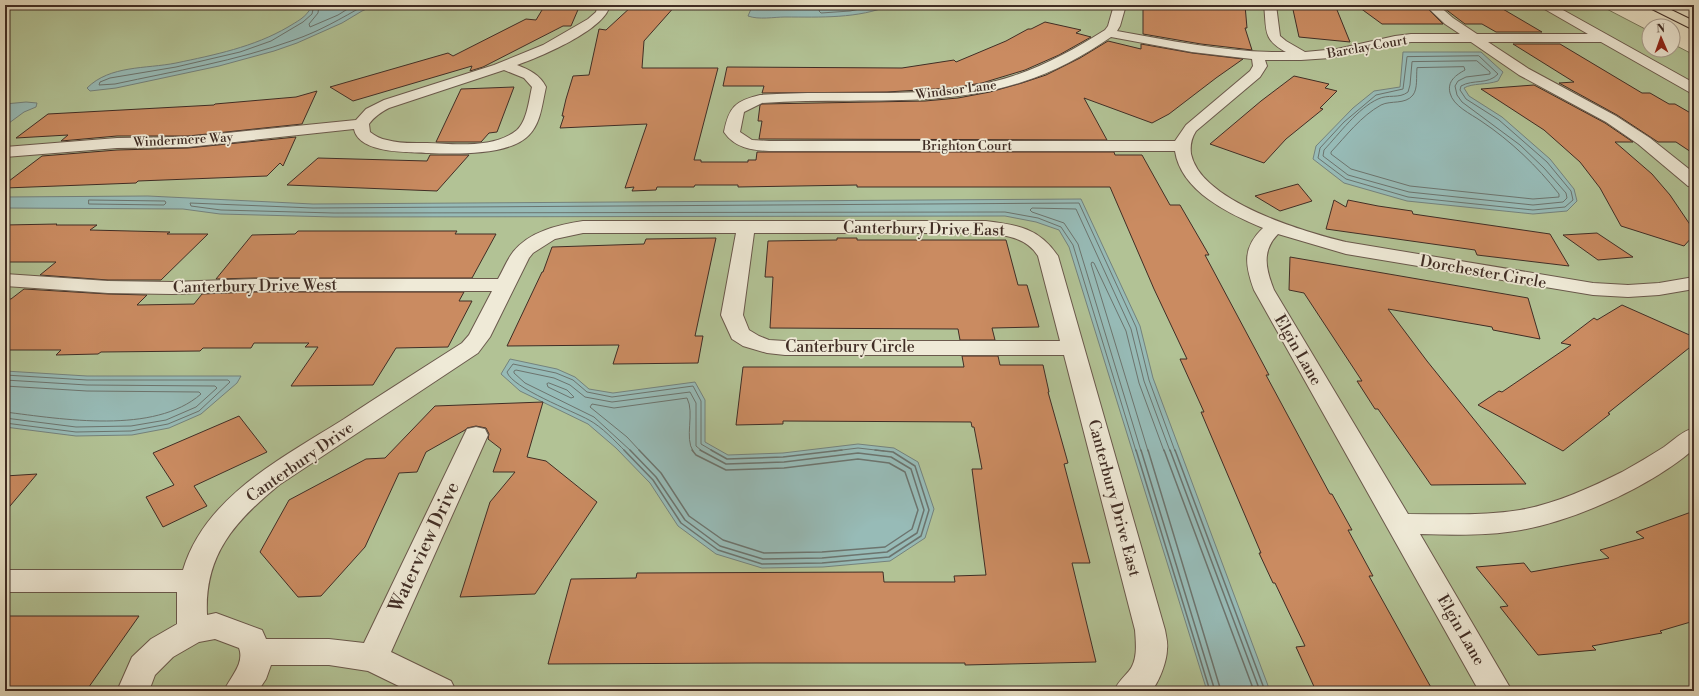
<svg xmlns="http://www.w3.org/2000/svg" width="1699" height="696" viewBox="0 0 1699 696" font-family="'Libre Bodoni',serif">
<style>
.green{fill:#b2c295;stroke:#79785d}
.water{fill:#97bbb7;stroke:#74827d}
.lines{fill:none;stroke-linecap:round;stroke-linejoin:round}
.shore-far1{stroke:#6c746e;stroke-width:1}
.shore{stroke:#6c746e;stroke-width:1.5}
.building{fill:#ca8b61;stroke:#402d25}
.minor-casing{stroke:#6a594c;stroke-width:2}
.highway-casing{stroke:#402d25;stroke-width:2}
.minor{fill:#efead7;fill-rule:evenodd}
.highway{fill:#e6dec2;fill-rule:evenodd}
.labels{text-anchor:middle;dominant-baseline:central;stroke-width:3.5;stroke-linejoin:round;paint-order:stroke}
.far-street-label{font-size:13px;fill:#402d25;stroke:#efead7}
.street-label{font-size:16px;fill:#402d25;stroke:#efead7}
.near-street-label{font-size:19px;fill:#402d25;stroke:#efead7}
</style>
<rect width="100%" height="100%" fill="#e6dec2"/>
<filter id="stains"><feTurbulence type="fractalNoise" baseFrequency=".005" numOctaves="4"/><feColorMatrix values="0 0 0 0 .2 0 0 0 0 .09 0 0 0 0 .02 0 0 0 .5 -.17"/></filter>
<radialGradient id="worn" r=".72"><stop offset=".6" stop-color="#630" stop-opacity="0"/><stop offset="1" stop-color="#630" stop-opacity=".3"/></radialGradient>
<polygon class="green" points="5,5 1599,5 1649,31 1649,50 1673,50 1673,44 1694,55 1694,691 5,691"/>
<g class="water">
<path d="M 5,5 L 77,5 C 53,8 29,10 5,9 Z"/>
<path d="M 306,5 L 376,5 L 362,11 L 342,23 L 297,43 L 274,51 L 219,66 L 116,88 L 90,91 L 87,88 C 110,65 146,69 176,63 C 214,55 254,47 288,27 C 296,22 307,17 311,7 Z"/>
<path d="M 831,5 L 891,5 C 858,19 820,17 785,17 C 774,17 759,20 748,16 L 751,9 L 810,8 Z"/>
<path d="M 1403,52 L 1481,52 L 1503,72 L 1498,81 C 1487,85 1472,83 1464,88 L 1469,96 L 1502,117 L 1550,159 L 1574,189 L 1577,201 L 1567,211 L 1533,214 L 1407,201 L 1344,183 L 1313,159 L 1316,146 L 1353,108 L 1374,91 L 1400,87 Z"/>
<polygon points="26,102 37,103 36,107 24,112 5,126 5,104"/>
<polygon points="148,196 313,204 1081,199 1140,326 1153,378 1270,691 1207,691 1069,247 1059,230 1036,222 1005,216 334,217 220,214 183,209 5,208 5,197"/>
<polygon points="510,359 557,369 575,377 589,389 613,393 695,382 705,400 705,442 728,455 783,453 858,444 894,448 918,462 934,509 925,538 890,561 823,567 762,568 716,554 678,526 650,483 616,448 588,424 520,391 501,374"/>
<polygon points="5,371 87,376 241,376 237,383 201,414 169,428 132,435 76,436 5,427"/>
</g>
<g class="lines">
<g class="shore-far1">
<path d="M 314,5 L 312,14 L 303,22 L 271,41 L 240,52 L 176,67 L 110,78 L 100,82 L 99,85 L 115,84 C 175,71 236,61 294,40 C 318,32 342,18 365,5"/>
<polyline points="319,5 318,13 309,24 310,27 338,15 354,5"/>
<polyline points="821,5 819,11 821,13 850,11 880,5"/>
<path d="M 1479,56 L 1498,74 C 1488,85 1473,79 1461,86 L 1460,90 L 1466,99 L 1499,120 L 1547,162 L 1571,191 L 1573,200 L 1565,207 L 1533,210 L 1408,197 L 1346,179 L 1318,158 L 1320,148 L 1344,122 L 1376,95 L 1403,89 L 1407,57 Z"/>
<path d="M 1477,61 L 1490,72 L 1490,74 L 1466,77 L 1458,81 L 1455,86 L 1457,95 L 1462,102 L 1520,145 L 1544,168 L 1566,193 L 1567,198 L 1563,202 L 1533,205 L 1409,192 L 1348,175 L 1323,156 L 1324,150 C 1339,134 1358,108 1378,99 C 1388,94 1399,99 1408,92 L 1410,85 L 1412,62 Z"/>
<path d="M 1464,67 L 1465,70 C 1456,75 1447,81 1450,93 C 1453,106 1471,114 1481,121 C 1511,141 1537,166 1559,194 L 1559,197 L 1533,199 L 1410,186 L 1351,169 L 1331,154 L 1331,152 C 1346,136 1361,116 1381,105 C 1391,100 1405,105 1413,95 C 1418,88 1416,77 1417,68 Z"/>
<polygon points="89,200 165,201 166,203 164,205 89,204"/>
<polyline points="5,375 87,380 228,380 230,382 199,411 168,424 131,431 76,432 5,423"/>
<polyline points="5,380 87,385 215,386 217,388 196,407 166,420 131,426 76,427 5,418"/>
<polygon points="549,383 567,390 574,397 571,398 548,387 547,384"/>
<path d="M 5,386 L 87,391 L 199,392 L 201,394 C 154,435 62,419 5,412"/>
<path d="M 625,451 C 615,441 602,427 589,420 C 573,411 512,388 507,372 L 513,364 L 556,373 L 573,380 L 587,392 L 612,397 L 693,386 L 701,401 L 701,444 L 713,451"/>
<polyline points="631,451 594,417 525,383 514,373 514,371 516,370 554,378 570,385 585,397 612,402 690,392 696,403 696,446 702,451"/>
<path d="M 640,451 L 627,437 L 590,407 L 592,404 L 614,408 L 687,398 C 695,413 684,438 693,451"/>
<polyline points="834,451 858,448 884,451"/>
<polyline points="1136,451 1073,245 1061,227 1038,218 1005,212 334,213 221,210 191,206 190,203 313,208 1079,203 1136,327 1149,380 1175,451"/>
<polyline points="1141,451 1078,244 1064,223 1032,212 1030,210 1032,208 1076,209 1131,329 1144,381 1170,451"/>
<polyline points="1148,451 1091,264 1092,262 1094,263 1126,331 1139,383 1164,451"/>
</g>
<g class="shore">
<polyline points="624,450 653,480 681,523 718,550 762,564 822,563 889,557 921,536 929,510 915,466 893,452 875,450"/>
<polyline points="630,450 656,477 685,520 720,546 763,559 822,558 887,552 917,533 924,510 911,469 891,457 858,453 784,462 726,464 700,450"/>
<polyline points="639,450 661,473 689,516 723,540 764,553 822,552 885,547 912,529 918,510 905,472 889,463 858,459 784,468 726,470 696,455 692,450"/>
<polyline points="711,450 727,459 783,457 842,450"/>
<polyline points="1136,450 1210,691"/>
<polyline points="1141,450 1215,691"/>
<polyline points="1148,450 1221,691"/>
<polyline points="1164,450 1254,691"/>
<polyline points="1170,450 1260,691"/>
<polyline points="1175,450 1265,691"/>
</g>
</g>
<g class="building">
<polygon points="545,5 580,5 571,26 563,26 483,67 470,71 472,66 353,101 330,87 448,53 453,56 526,19 536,20"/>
<polygon points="644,5 676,5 644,41 642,68 718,68 694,160 701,160 701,162 748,162 748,160 756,160 757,152 1114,152 1115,155 1142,155 1170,205 1180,205 1209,255 1205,255 1269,375 1266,375 1330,494 1332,494 1352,530 1348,530 1373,576 1369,576 1433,691 1316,691 1296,647 1305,646 1275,583 1273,583 1259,553 1261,553 1201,412 1204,412 1180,359 1187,359 1154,289 1110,187 857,187 857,185 738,187 738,185 695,185 694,187 657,187 656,190 632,191 634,187 625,188 647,124 560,128 564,116 562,116 566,99 573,76 589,75 599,29 606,30 632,6"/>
<polygon points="1143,5 1245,5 1247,28 1245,28 1252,50 1201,44 1143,34"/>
<polygon points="1292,5 1335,5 1350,42 1299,37"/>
<polygon points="1356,5 1424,5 1443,24 1382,24"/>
<polygon points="1440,5 1496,5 1542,32 1496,32 1482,24 1465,24"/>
<polygon points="1045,22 1081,30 1076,33 1091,37 1059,55 1025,70 982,83 951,88 887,92 762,93 764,86 723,86 727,67 902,68 954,60 956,62 1006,41 1028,29 1031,29"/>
<polygon points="1108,41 1141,49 1141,44 1192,53 1243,59 1216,78 1169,114 1152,123 1084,98 1107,140 759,139 762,121 758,121 760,105 762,104 925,101 958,98 990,92 1022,83 1046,75 1080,58"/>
<polygon points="1513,44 1560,44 1642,93 1650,93 1669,104 1675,104 1694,115 1694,154 1676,142 1658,142 1617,115 1559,83 1574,82"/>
<polygon points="1294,76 1329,84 1325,88 1337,91 1320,108 1323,109 1286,139 1264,163 1210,144 1261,101"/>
<polygon points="1534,85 1605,123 1633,142 1615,142 1652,174 1670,195 1693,229 1693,236 1684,246 1621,226 1600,188 1580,162 1544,130 1481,89"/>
<polygon points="514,87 497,132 489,133 481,142 436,142 461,89"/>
<polygon points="317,91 302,124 188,136 117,136 61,141 68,135 16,138 48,114 214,105 215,104 296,97"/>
<polygon points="296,137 283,166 280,163 267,176 138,181 136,183 5,188 5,184 42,156 117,150 188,148"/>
<polygon points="430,155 469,155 437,191 287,185 318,158 427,161"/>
<polygon points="1298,184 1312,201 1280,211 1255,196"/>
<polygon points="1334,200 1346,207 1348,200 1378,206 1412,211 1413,214 1550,234 1569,266 1477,255 1475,250 1326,229"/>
<polygon points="57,224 56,225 97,225 90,230 170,232 167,234 208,234 161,280 108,280 40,275 56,262 5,262 5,225"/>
<polygon points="298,231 457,231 455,234 496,234 472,278 255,278 216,279 252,235 295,234"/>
<polygon points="1597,233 1633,257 1598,260 1563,235"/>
<polygon points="716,238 695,336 703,336 698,363 613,364 619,345 507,346 542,272 543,272 552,247 644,244 646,239"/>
<polygon points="837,238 857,238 857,240 1006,240 1018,285 1027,285 1039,327 992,328 995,340 960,340 958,329 770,328 773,277 765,277 768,241 837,240"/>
<polygon points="1290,257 1528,298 1540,339 1493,330 1492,327 1388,309 1427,361 1526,484 1431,485 1378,409 1375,409 1357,381 1362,381 1304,293 1289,290"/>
<polygon points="24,289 108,294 147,295 137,305 194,304 202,294 255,292 464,292 459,301 472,301 448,347 396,348 373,385 291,386 318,347 305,347 309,343 254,343 251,348 203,348 200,351 101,352 98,354 56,355 61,350 5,350 5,299 11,299"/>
<polygon points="1622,305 1694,337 1694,344 1608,413 1610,414 1563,451 1478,405 1499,391 1502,392 1571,345 1561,343 1594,318 1597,320"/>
<polygon points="962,356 998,356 1000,365 1043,365 1049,392 1048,392 1068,463 1064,464 1090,563 1072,563 1096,662 965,665 965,663 756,663 548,664 571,579 636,578 637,573 883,572 884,582 955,582 954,576 986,575 972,469 982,469 974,427 972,427 971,422 783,421 783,424 736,425 743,367 964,367"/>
<polygon points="543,402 527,457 546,461 597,502 535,594 460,597 490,502 515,472 493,472 501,449 488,439 489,434 486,428 476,426 467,428 465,430 426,452 417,472 399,473 365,547 321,596 298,597 260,552 289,500 366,459 385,458 435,406"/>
<polygon points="239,416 267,452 194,486 207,506 163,527 146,497 174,485 153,453"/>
<polygon points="37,474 5,512 5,476"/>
<polygon points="1694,511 1694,621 1660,631 1662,633 1592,646 1596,650 1538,655 1500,607 1508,606 1476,567 1524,563 1531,572 1609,558 1600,550 1644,538 1636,532"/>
<polygon points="5,616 139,616 86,691 5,691"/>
</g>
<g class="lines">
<g class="minor-casing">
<g id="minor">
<path d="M 598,5 L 610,5 C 605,30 540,57 517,65 C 530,70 540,75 546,87 C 542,104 541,123 529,135 C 509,156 455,154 428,153 C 409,152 359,154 354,129 L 188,147 L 117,148 L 5,157 L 5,147 L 117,138 L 188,137 L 356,120 L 366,109 L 384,100 L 494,65 L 543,45 L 588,19 L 596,12 ZM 504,70 L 524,78 L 532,87 C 529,100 527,121 517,130 C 494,149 454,144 427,143 C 414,143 400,144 387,140 C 381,139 375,136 370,132 L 369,124 C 374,117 381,112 389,108 Z"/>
<path d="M 1114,5 L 1126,5 L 1120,26 L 1117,31 C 1173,41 1229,53 1286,52 C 1262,39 1267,30 1264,5 L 1276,5 L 1280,36 L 1286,41 L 1305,52 L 1337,49 L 1395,36 L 1411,34 L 1460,34 L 1445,24 L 1425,5 L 1438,5 L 1453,18 L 1477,34 L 1588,34 L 1541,7 L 1539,5 L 1554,5 L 1694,83 L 1694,93 L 1689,92 L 1601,42 L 1488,42 L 1529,69 L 1616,116 L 1650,138 L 1694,173 L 1694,187 L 1688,186 L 1638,144 L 1606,122 L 1519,75 L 1471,42 L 1411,42 L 1380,46 L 1330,58 L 1301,60 L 1265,60 L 1267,66 L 1260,77 L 1196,131 C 1191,139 1190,145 1191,154 C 1201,202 1305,232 1346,242 L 1593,283 L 1628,285 L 1659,283 L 1694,277 L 1694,289 L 1659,295 L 1628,297 L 1593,295 L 1346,254 L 1278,234 C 1261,251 1266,270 1274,290 L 1408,514 C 1445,514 1483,516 1520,510 C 1555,504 1590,488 1622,472 C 1636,464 1650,456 1664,447 C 1674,440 1682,431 1694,428 L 1694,449 C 1651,486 1577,520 1521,530 C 1488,536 1453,535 1420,534 L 1512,691 L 1479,691 L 1254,290 C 1245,265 1242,248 1263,228 C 1229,214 1181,191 1175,151 L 769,151 C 751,150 735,148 724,132 C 729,107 735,101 760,95 C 843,88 932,103 1013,76 C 1046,65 1075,49 1105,30 L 1108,26 ZM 1111,37 L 1192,52 L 1252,59 L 1253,66 L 1250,71 L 1186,125 L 1175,141 L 769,141 L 752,140 L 740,132 L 744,112 L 762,103 C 849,96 937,110 1022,82 C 1054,72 1083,56 1111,37 Z"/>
<path d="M 583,221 L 986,221 C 1018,225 1039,228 1058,256 L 1165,630 C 1166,636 1168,643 1167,649 C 1167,661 1159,683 1151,691 L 1114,691 C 1118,682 1123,678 1129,671 C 1138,660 1136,643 1135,630 L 1064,355 L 785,355 L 767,353 L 743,346 L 732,339 L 721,315 L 736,233 L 583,233 L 555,239 L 533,253 L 529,258 L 490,337 L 478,353 L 279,485 C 235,521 204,555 207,615 L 216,613 L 262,630 L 266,639 L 329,639 L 364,643 L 464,435 L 467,429 L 476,427 L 485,429 L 488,435 L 391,652 L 451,681 L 456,691 L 409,691 L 368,671 L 329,665 L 271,665 L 266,679 L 258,691 L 224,691 C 230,677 245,664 239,648 L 215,639 L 199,642 L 173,657 L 155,675 L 149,691 L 117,691 L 132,657 L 151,639 L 177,624 L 177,592 L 5,592 L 5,570 L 183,570 C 205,496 284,457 344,419 C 383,393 423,368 462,343 L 469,335 L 492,291 L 255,291 L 172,294 L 108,293 L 5,286 L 5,274 L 108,281 L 172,282 L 255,279 L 498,279 C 503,270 507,260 513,252 C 530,231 558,225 583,221 ZM 754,233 L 986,233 C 1006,235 1027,238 1038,256 L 1060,341 L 785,341 L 769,340 L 759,336 L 749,330 L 743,315 Z"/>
</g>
</g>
<g class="highway-casing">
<polygon id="highway" points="1646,5 1661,5 1694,21 1694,30 1648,7"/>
</g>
<use href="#minor" class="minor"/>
<use href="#highway" class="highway"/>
</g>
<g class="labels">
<g class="far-street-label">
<text transform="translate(1367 47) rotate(-10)">Barclay Court</text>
<text transform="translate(956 90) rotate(-7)">Windsor Lane</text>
<text transform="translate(183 140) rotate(-3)">Windermere Way</text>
<text x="967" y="146">Brighton Court</text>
</g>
<g class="street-label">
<text transform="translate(924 229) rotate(1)">Canterbury Drive East</text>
<text transform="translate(1483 272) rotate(10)">Dorchester Circle</text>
<text transform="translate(255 286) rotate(-1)">Canterbury Drive West</text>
<text x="850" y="347">Canterbury Circle</text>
<text transform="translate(1298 350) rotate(60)">Elgin Lane</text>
<text transform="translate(300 462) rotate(-35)">Canterbury Drive</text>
<text transform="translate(1114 498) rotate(75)">Canterbury Drive East</text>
<text transform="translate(1461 630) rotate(60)">Elgin Lane</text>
</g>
<g class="near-street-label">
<text transform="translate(424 547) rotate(-65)">Waterview Drive</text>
</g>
</g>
<rect width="1699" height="696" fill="none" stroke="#e6dec2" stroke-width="20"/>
<rect x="6" y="6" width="1687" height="684" fill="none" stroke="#402d25" stroke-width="2"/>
<rect x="10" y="10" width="1679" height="676" fill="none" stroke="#402d25"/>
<g transform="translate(1661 38) rotate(358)"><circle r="19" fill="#efead7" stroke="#a99e90"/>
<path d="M0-3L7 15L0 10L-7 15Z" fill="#8f2418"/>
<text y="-6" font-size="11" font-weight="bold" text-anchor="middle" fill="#402d25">N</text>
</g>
<rect width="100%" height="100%" filter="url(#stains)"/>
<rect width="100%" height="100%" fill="url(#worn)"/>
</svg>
